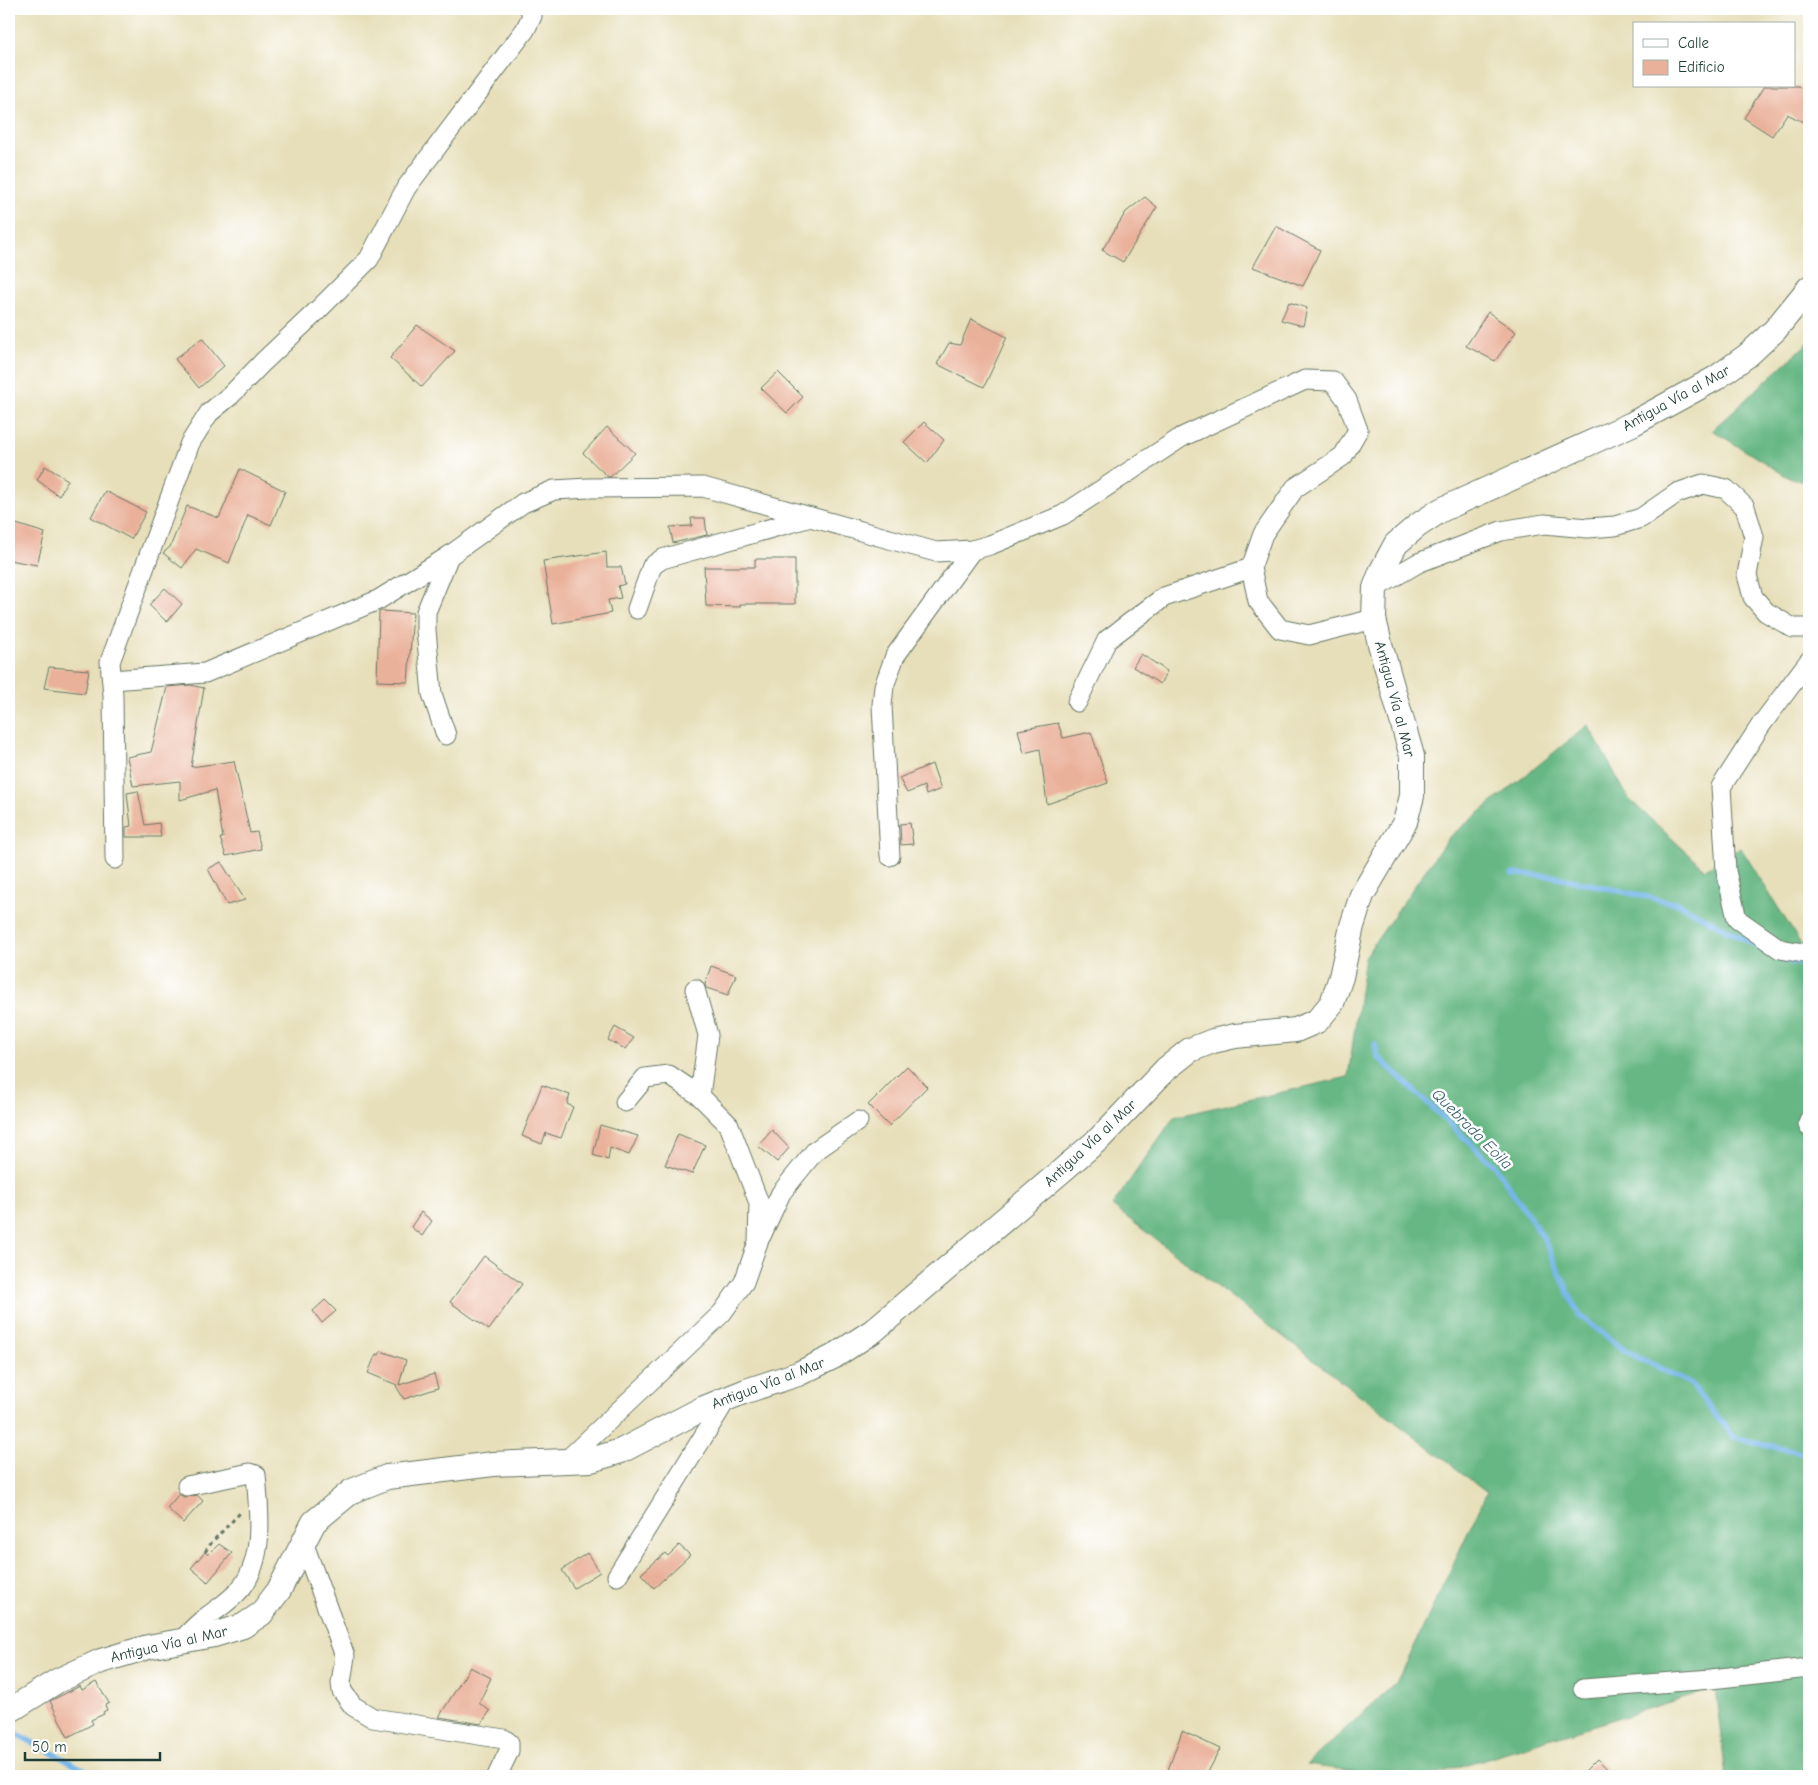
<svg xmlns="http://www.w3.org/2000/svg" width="1818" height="1785" viewBox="0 0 1818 1785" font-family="'Comic Neue',sans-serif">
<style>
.forest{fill:#66b783;stroke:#427a5c}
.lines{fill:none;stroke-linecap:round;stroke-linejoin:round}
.stream{stroke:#75b6e9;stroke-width:5.5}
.building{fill:#eab19a}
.minor-casing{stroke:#657663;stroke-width:21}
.major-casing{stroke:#657663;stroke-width:26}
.path{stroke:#657663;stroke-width:3;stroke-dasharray:4 4;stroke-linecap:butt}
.minor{stroke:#fff;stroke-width:19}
.major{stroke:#fff;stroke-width:24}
.labels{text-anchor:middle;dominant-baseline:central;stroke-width:5;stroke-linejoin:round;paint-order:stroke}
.street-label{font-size:15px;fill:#1f3d34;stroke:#fff}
.water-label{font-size:16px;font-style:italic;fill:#39616a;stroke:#fff}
</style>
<rect width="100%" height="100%" fill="#fff"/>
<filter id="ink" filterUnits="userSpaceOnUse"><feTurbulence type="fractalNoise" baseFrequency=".02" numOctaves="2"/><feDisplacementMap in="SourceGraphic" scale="10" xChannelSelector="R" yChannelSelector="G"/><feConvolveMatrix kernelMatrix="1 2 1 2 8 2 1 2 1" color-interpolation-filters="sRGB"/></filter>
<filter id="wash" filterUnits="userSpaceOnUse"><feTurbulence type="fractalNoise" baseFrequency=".0096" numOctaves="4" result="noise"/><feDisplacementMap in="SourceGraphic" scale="20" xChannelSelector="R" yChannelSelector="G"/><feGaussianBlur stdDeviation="1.12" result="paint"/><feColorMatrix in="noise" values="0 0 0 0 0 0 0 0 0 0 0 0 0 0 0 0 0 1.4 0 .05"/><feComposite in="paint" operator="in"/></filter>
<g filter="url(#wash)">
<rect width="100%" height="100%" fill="#e7dfb9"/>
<g class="forest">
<polygon points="1809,342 1809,484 1786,476 1712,430"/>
<polygon points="1588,725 1629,799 1705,869 1741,848 1809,957 1809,1776 1726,1776 1715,1688 1429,1776 1392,1776 1306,1765 1398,1681 1487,1492 1112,1206 1174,1117 1348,1077 1365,957 1448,838"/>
</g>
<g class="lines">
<g class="stream">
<polyline points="1512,874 1553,876 1679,904 1783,960 1809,966"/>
<polyline points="1375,1044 1377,1056 1495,1166 1543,1237 1579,1315 1624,1350 1691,1384 1733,1437 1809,1454"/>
<polyline points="9,1730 77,1766 101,1776"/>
</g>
</g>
<g id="blocks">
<g class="building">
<polygon points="1764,86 1798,86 1809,93 1809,125 1787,114 1772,136 1744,118"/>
<polygon points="1145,197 1157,207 1123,262 1102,250 1126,212"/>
<polygon points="1276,226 1320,250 1303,286 1253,267"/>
<polygon points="1289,302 1307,308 1303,326 1281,320"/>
<polygon points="1488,312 1516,332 1495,361 1466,346"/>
<polygon points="971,319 1007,337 984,387 937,364 949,343 960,345"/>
<polygon points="417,325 455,351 422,387 390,358"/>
<polygon points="202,338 224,366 199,388 175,359"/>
<polygon points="778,372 803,397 787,413 761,388"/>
<polygon points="924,422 944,440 927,463 904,442"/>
<polygon points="607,427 635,453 610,477 608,477 583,453"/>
<polygon points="45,466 68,480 59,496 37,480"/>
<polygon points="240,469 285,491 271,525 248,515 229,563 196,549 182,568 163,553 170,547 187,506 219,518"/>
<polygon points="105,491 146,512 131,539 91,517"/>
<polygon points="691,518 705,518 707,535 673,543 670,527 692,526"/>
<polygon points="13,523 45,533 37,565 9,560 9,530"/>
<polygon points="606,552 607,567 621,567 625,584 618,586 621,598 608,600 611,613 553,624 543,561"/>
<polygon points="755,559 795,559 795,604 740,604 740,607 706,606 704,567 755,567"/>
<polygon points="165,588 182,604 167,622 149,605"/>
<polygon points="381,611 413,613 408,682 377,681 379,612"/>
<polygon points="1141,654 1167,671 1160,684 1133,667"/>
<polygon points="49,667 89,670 85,693 44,688"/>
<polygon points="190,685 204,688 191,767 234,761 250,833 257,832 261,849 226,856 220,838 223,838 215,790 180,800 180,781 133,786 127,757 151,752 167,687"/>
<polygon points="1058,723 1063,738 1091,732 1108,783 1047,804 1040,749 1024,753 1018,730"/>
<polygon points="932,764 941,789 926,795 924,786 907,793 899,778"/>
<polygon points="138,791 145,825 159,823 161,837 126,837 126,827 131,826 127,793"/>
<polygon points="910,823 913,844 901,845 900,824"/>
<polygon points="221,862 245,900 227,905 208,869"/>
<polygon points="711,966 736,975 728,995 706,988 705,984"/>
<polygon points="615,1027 634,1038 625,1049 608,1040"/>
<polygon points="907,1066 927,1087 889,1126 868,1105"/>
<polygon points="542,1085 570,1095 567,1104 573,1107 561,1138 546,1133 542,1144 522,1136"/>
<polygon points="600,1125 638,1136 629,1155 610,1148 608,1160 593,1155"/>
<polygon points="772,1130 789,1148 777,1162 758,1146"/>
<polygon points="678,1134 705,1145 692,1174 665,1165"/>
<polygon points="421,1212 432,1221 422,1236 411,1227"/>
<polygon points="484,1256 522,1284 489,1330 450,1302"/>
<polygon points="325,1300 336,1311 322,1323 313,1311"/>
<polygon points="381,1351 406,1360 399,1385 434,1374 438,1388 404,1399 396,1386 397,1385 368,1373 376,1354 379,1355"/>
<polygon points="179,1494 184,1497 197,1495 203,1501 183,1523 167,1508"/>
<polygon points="219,1544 232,1553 208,1582 191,1568 205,1552 208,1555"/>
<polygon points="679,1545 690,1555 654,1588 641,1574 665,1553 668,1556"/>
<polygon points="587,1553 600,1572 574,1588 562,1570"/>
<polygon points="470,1667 491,1678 479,1703 490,1711 481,1724 439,1717"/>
<polygon points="96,1682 109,1703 105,1705 107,1710 103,1712 104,1714 91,1720 93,1724 68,1737 50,1701 80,1686 82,1690"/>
<polygon points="1182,1731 1220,1749 1206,1776 1180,1776 1168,1770"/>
<polygon points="1597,1759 1615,1776 1580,1776"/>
</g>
</g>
</g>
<g filter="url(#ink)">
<use href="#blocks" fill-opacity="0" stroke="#657663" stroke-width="1"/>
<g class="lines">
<g class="minor-casing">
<g id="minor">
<polyline points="1375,588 1418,563 1501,531 1544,524 1588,528 1615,526 1641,518 1677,493 1703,484 1726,489 1745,507 1754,537 1747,575 1753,597 1766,612 1793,628 1809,628"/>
<polyline points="637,609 652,566 662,559 811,517"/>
<polyline points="1809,661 1761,725 1721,787 1726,871 1737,919 1780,949 1809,954"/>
<polyline points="112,680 205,673 378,600 449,556 523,503 554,490 588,488 703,487 936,552 972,550 990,545 1063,515 1182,437 1305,380 1333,381 1347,400 1358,430 1343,456 1295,488 1263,534 1251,568 1258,601 1280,629 1309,635 1374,619"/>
<polyline points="1077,702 1107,640 1164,597 1251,568"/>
<polyline points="446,735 432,694 426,630 426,612 449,556"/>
<polyline points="890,856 882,705 884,686 895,656 972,550"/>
<polyline points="115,859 113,695 110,662 190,443 209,413 231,395 263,362 318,310 369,259 406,188 525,30 532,16 530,9"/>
<polyline points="695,989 708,1035 700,1096"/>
<polyline points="1809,1120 1808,1124 1809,1127"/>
<polyline points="761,1236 781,1193 815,1151 858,1121"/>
<polyline points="565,1462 722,1313 744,1282 758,1242 759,1203 729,1125 700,1096 669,1075 645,1078 625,1102"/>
<polyline points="303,1542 345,1656 341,1683 342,1691 353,1706 373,1718 504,1739 509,1743 509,1751 497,1776"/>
<polyline points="617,1576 726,1400"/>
<path d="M 182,1640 C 189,1633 196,1625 204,1619 C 217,1609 232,1600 242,1587 C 265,1557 259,1510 256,1475 L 250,1473 L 187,1486"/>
<polyline points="1583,1689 1711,1679 1809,1668"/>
</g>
</g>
<g class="major-casing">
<polyline id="major" points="9,1711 57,1681 101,1661 148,1647 214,1635 243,1626 261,1614 279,1590 314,1522 352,1491 387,1477 493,1464 591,1460 621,1451 704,1408 746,1391 798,1374 833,1357 873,1331 1058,1174 1100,1138 1166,1069 1190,1050 1213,1041 1235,1036 1296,1030 1317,1021 1332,1003 1341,977 1352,926 1362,895 1405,822 1412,796 1412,756 1380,644 1374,619 1375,588 1381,572 1396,544 1417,526 1441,510 1632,424 1716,378 1748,355 1775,330 1809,288"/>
</g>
<polyline class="path" points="205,1552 212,1542 241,1512"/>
<use href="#minor" class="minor"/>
<use href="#major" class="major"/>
</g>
</g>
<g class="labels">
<g class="street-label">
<text transform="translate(1676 398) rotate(-29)">Antigua Vía al Mar</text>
<text transform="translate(1395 699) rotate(75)">Antigua Vía al Mar</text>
<text transform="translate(1090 1143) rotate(-43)">Antigua Vía al Mar</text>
<text transform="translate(768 1383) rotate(-21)">Antigua Vía al Mar</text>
<text transform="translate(169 1644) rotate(-13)">Antigua Vía al Mar</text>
</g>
<g class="water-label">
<text transform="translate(1472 1129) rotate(45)">Quebrada Eoila</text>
</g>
</g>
<rect width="1818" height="1785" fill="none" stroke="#fff" stroke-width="30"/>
<rect x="1633" y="22" width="162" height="65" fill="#ffffff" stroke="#a5b1ae"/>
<rect x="1643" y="39" width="25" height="8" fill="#ffffff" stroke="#a5b1ae"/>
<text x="1678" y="48" font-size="15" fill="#1f3d34">Calle</text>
<rect x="1643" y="60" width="25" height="15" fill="#eab19a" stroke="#a5b1ae"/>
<text x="1678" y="72" font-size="15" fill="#1f3d34">Edificio</text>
<path d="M25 1752v8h135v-8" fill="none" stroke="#1f3d34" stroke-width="2.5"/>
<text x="32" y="1752" font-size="15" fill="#1f3d34" stroke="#ffffff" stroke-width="4" paint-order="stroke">50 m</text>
</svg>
